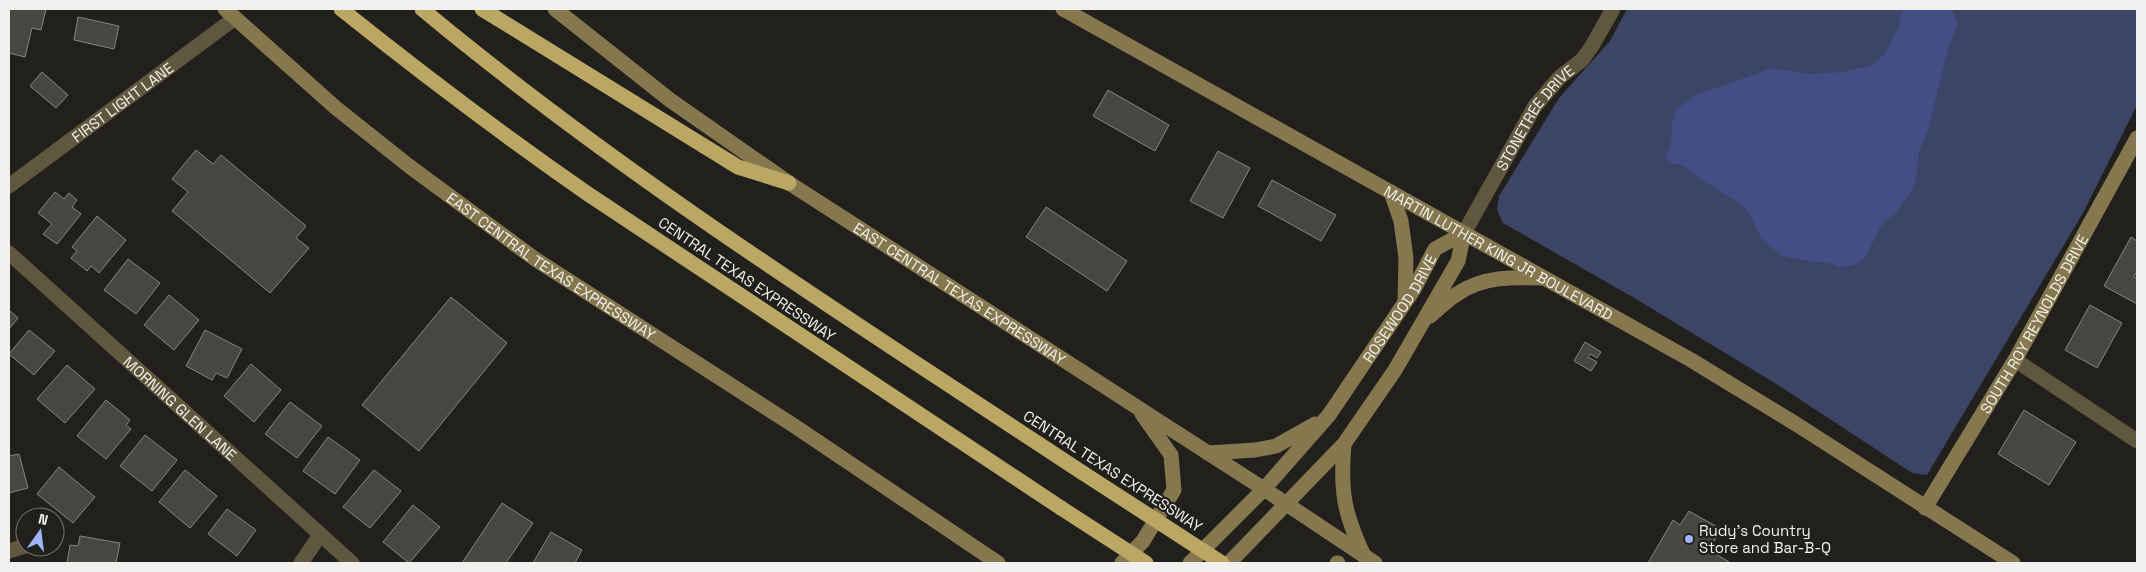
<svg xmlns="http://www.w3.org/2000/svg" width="2146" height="572" viewBox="0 0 2146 572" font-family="'Space Grotesk',sans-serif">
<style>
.green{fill:#3d4567}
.water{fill:#424e84}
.building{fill:#474641;stroke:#868580}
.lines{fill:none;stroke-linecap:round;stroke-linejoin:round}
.street{stroke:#60583e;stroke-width:15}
.secondary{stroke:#85784e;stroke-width:15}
.highway{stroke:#bba764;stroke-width:15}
.highway-bridge{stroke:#bba764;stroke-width:15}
.poi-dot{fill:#a0b3fd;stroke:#21201c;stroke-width:2}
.labels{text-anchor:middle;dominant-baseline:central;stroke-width:4.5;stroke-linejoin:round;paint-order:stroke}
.street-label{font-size:15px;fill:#f1f0ee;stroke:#21201c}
.poi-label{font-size:15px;fill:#f1f0ee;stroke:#21201c;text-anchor:start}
</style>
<rect width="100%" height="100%" fill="#21201c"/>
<polygon class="green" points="1627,9 2137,9 2137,105 2083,213 1927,475 1912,473 1778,385 1636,299 1503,223 1497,210 1499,196 1559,98 1610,41"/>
<polygon class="water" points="1903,9 1951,9 1958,25 1949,45 1928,130 1919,151 1916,179 1912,190 1897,211 1881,226 1865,258 1856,264 1841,268 1833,264 1795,259 1780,255 1761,238 1750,215 1744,206 1693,174 1684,166 1671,163 1665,157 1671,144 1672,125 1675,112 1693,96 1773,68 1808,74 1843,72 1870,66 1885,54 1898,28"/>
<g class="building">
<polygon points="9,9 46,9 41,30 32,28 25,57 9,53"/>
<polygon points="78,17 119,26 114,49 74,40"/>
<polygon points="42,72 68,95 56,108 30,86"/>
<polygon points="1108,90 1169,125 1155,151 1093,116"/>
<polygon points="196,150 213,164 221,155 306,226 296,238 309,248 270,293 172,211 188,192 172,179"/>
<polygon points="1218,151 1250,168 1223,218 1190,201"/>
<polygon points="1272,180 1336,215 1321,241 1258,206"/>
<polygon points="55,192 64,199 69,193 77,200 72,207 81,214 57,244 43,234 52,224 38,213"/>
<polygon points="1046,207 1127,261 1107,291 1026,237"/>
<polygon points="97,216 126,240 99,273 91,266 87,271 71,258 77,251 72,247"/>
<polygon points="2131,237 2137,241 2137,271 2134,277 2137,279 2137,304 2104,286"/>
<polygon points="128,259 160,283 136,314 104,290"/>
<polygon points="169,295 199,320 174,350 144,325"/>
<polygon points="451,297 507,343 419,451 362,405"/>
<polygon points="2090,305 2122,323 2097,368 2065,350"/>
<polygon points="9,310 18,318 9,329"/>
<polygon points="29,330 55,351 34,375 9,354"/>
<polygon points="205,330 242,349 227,378 216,373 212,380 186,366"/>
<polygon points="1585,342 1601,352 1597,358 1590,354 1588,357 1597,362 1591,371 1574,361"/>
<polygon points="251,364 281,390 254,422 224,396"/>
<polygon points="67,365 95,389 65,423 37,399"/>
<polygon points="106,400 130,420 126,425 131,429 106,459 77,436"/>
<polygon points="290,402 322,426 297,458 265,434"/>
<polygon points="2024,410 2076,442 2049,485 1998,454"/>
<polygon points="145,435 177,460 152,491 120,466"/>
<polygon points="328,437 360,460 335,494 303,471"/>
<polygon points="19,454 28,488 9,493 9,456"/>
<polygon points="59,467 95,497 73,523 37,494"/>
<polygon points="185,470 217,496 190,528 159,502"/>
<polygon points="374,470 401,491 370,528 343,507"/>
<polygon points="502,503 533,523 506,563 462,563"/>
<polygon points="413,505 440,527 409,563 383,542"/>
<polygon points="227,509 256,530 237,556 208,534"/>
<polygon points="1689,511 1721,529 1709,550 1729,562 1728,563 1648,563 1673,520 1680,525"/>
<polygon points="551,532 582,550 575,563 533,563"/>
<polygon points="80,536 120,543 116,563 67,563 70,545 78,546"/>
</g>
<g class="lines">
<g class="street">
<path id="s1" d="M 9,186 L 235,18"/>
<path id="s2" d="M 1464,233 L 1535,106 L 1560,77 L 1582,60 L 1592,46 L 1613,9"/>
<path id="s3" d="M 9,253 L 352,563"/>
<polyline points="2015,360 2137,441"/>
<polyline points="9,551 25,546"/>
<polyline points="301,563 320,535"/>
</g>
<g class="secondary">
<path id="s4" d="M 225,9 L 336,108 L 409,166 L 535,259 L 793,425 L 998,563"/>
<path id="s5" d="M 555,9 L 670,100 L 789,183 L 1264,489 L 1375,563"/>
<path id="s6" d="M 1063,9 L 1691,360 L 1796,424 L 2013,563"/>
<polyline points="1391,192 1401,221 1406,258 1405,301"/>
<path d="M 1430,316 C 1439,309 1447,300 1457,294 C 1483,276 1513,277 1543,278"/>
<path d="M 1344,444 C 1340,492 1344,513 1364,556"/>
<polyline points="1208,453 1255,450 1276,446 1315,424"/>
<path id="s7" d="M 1925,508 L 2015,360 L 2137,138"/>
<polyline points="1122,563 1143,541 1174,490 1171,455 1142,414"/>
<path id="s8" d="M 1190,563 L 1264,489 L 1329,415 L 1414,289 L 1435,249 L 1464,233"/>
<polyline points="1229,563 1344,444 1395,370 1458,261 1464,233"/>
<polyline points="1337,563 1338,563"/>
</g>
<g class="highway">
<path d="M 341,9 C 421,73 503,135 588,194 L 1061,508"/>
<path d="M 422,9 C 629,181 859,325 1083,473"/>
<polyline points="482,9 738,167 789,183"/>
</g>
<g class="highway-bridge">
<polyline points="1083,473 1222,563"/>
<polyline points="1061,508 1146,563"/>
</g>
</g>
<circle class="poi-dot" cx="1689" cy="539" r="5"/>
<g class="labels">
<g class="street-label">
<text stroke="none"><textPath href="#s1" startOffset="141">FIRST LIGHT LANE</textPath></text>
<text stroke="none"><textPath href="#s2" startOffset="136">STONETREE DRIVE</textPath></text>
<text stroke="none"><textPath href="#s6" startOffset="499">MARTIN LUTHER KING JR BOULEVARD</textPath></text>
<text stroke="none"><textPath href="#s4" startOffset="416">EAST CENTRAL TEXAS EXPRESSWAY</textPath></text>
<text transform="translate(747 279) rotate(34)">CENTRAL TEXAS EXPRESSWAY</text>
<text stroke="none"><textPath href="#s5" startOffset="495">EAST CENTRAL TEXAS EXPRESSWAY</textPath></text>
<text stroke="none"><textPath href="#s8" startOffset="331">ROSEWOOD DRIVE</textPath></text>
<text stroke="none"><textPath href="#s7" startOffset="214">SOUTH ROY REYNOLDS DRIVE</textPath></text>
<text stroke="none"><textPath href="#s3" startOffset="231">MORNING GLEN LANE</textPath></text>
<text transform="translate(1113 471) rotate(33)">CENTRAL TEXAS EXPRESSWAY</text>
</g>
<g class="poi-label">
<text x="1699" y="530">Rudy's Country<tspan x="1699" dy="17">Store and Bar-B-Q</tspan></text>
</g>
</g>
<rect width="2146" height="572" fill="none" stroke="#f1f0ee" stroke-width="20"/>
<g transform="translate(40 532) rotate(14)"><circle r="24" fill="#21201c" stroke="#747370"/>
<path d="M0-4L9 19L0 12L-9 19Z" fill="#a0b3fd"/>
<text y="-8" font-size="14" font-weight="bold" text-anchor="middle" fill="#f1f0ee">N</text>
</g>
</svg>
